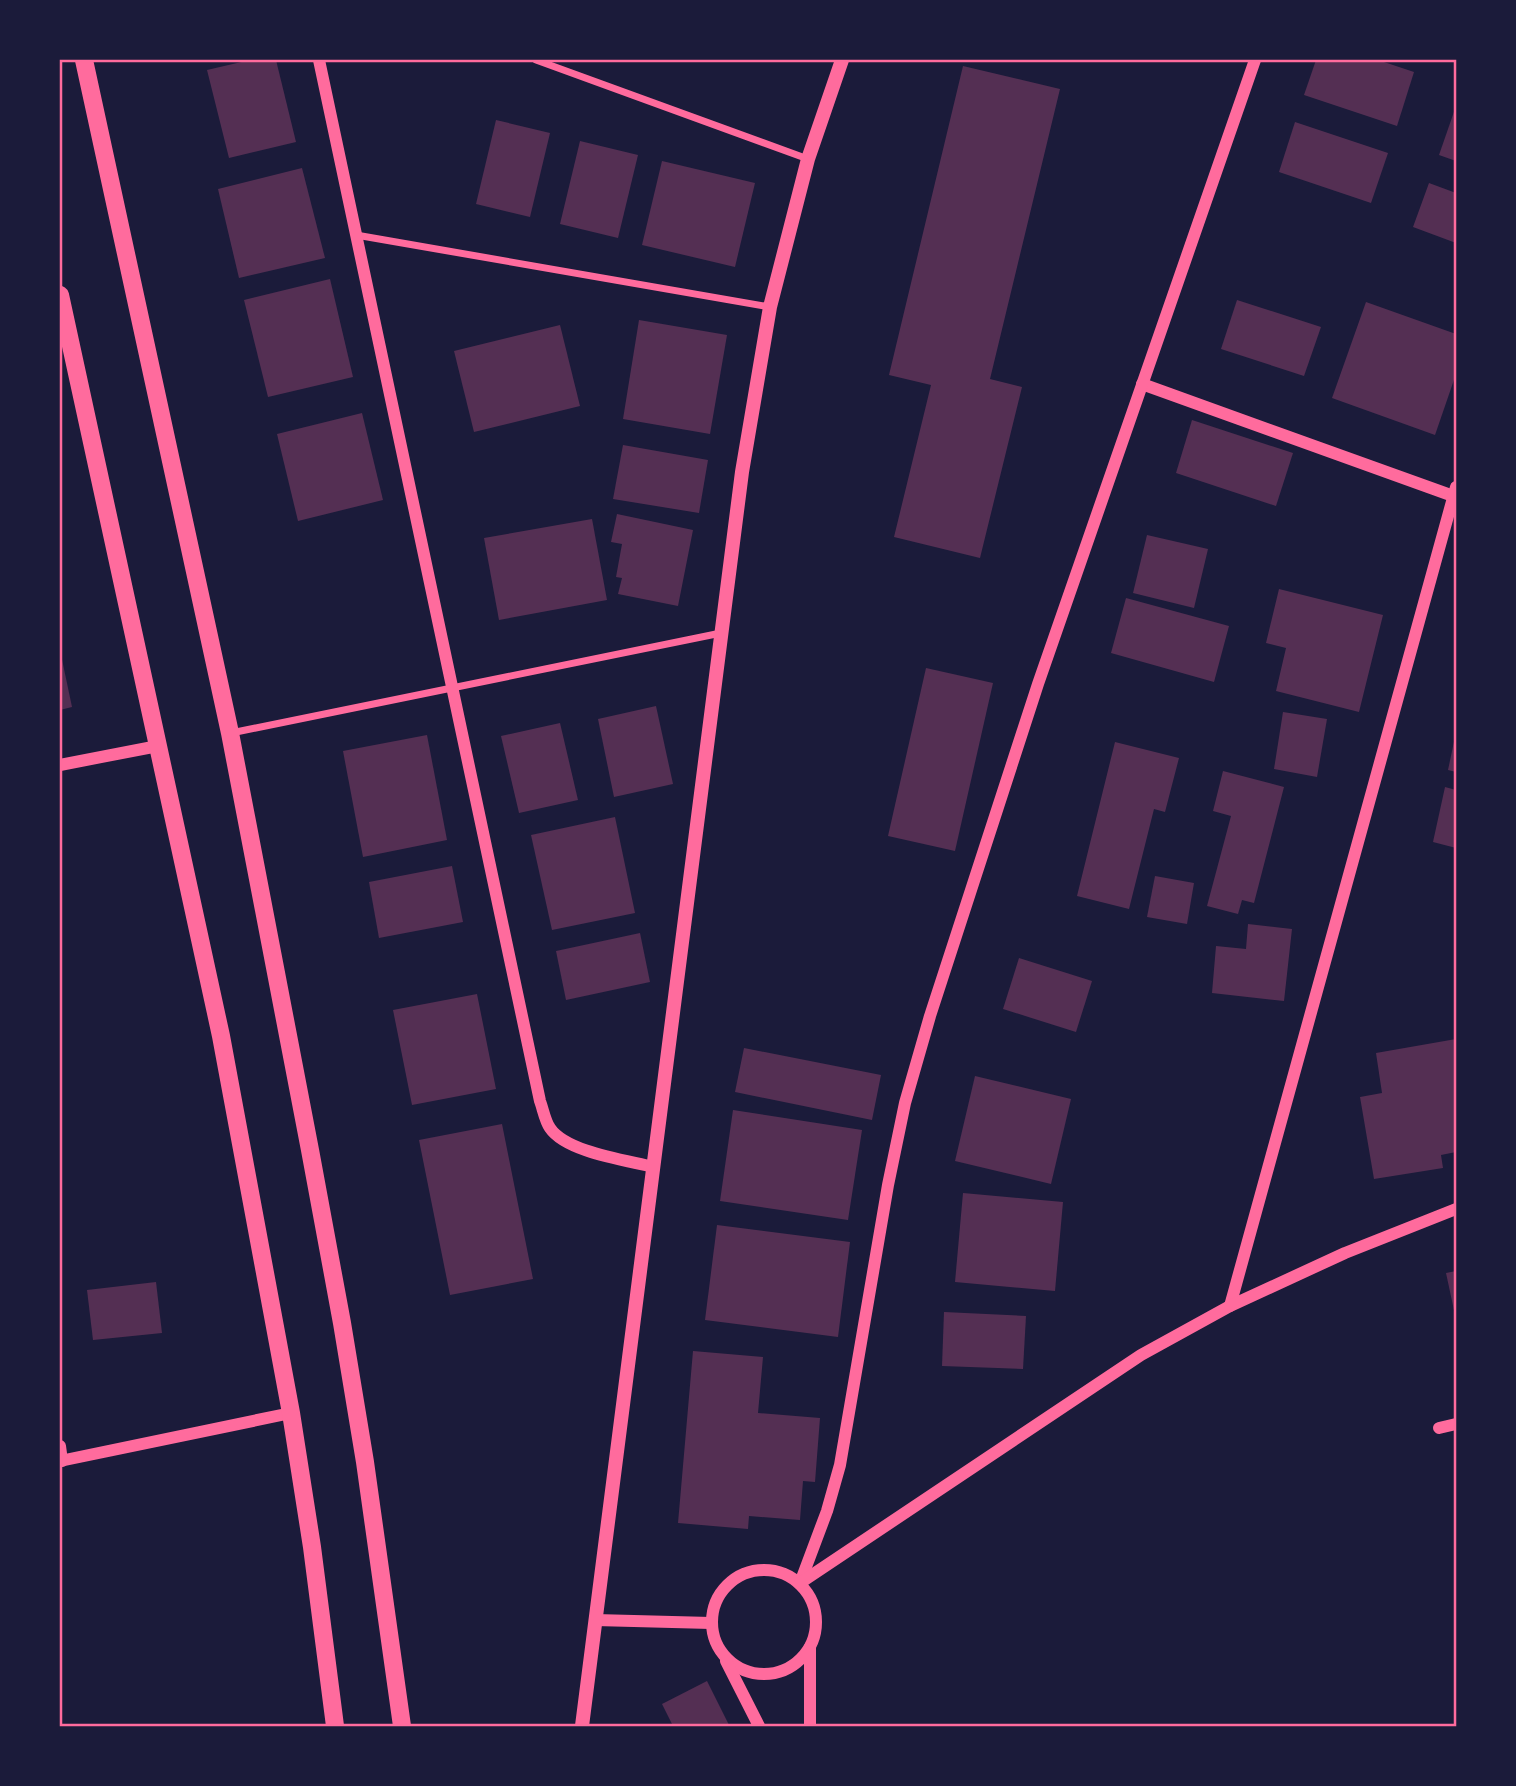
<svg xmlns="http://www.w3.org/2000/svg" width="1516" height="1786" viewBox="0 0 1516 1786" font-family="'Varela Round',sans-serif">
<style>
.building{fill:#542f53}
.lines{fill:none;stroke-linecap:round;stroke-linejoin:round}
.minor{stroke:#ff6b9d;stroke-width:7}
.tertiary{stroke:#ff6b9d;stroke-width:12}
.secondary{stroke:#ff6b9d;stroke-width:14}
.primary{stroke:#ff6b9d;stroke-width:18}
.neatline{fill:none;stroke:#ff6b9d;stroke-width:2.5}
</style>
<rect width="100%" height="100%" fill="#1b1b3a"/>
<g class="building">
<polygon points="250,60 276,60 296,142 229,158 207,70"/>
<polygon points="1316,60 1378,60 1414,72 1397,126 1304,95"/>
<polygon points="963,66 1060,89 990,379 1022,387 980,558 894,537 931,385 889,375"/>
<polygon points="1456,106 1456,161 1439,155"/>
<polygon points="496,120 550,133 530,217 476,204"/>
<polygon points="1295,122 1388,153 1371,203 1279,172"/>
<polygon points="580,141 638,155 618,238 560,224"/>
<polygon points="662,161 755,183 735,267 642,245"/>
<polygon points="302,168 325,258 239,278 218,189"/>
<polygon points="1429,183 1456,193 1456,243 1413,227"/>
<polygon points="330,279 353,377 268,397 244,300"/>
<polygon points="1237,300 1321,327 1304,376 1221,349"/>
<polygon points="1366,302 1456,334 1456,374 1435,435 1332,398"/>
<polygon points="639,320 727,335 710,434 623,419"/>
<polygon points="560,325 580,406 474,432 454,351"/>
<polygon points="362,413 383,500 298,521 277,434"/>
<polygon points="1192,420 1293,453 1276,506 1176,473"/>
<polygon points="623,445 708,460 699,513 613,499"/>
<polygon points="617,514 693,530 678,606 618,594 622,578 616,577 622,544 611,542"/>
<polygon points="592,519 607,600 499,620 484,538"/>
<polygon points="1147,535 1208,549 1194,608 1133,593"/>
<polygon points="1279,589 1383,615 1359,712 1276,691 1286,648 1266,643"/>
<polygon points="1126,598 1229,626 1214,682 1111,653"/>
<polygon points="60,650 72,707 60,710"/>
<polygon points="926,668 993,683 955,851 888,836"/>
<polygon points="656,706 673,784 614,797 598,719"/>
<polygon points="1283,712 1327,719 1317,777 1274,769"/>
<polygon points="560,723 578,800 519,813 501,736"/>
<polygon points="427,735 447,840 363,857 343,751"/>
<polygon points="1455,737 1456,737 1456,772 1448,770"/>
<polygon points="1115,742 1179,758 1165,812 1154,809 1129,909 1077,896"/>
<polygon points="1223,771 1284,787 1254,903 1242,900 1238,914 1207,906 1231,816 1213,811"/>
<polygon points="1445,787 1456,790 1456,848 1433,842"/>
<polygon points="615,817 635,913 552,930 531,835"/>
<polygon points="452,866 463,922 379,938 369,882"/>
<polygon points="1155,876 1194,883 1187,924 1147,917"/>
<polygon points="1248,924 1292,929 1284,1001 1212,993 1216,946 1246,949"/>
<polygon points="640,933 650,982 566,1000 556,951"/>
<polygon points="1019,958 1092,981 1076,1032 1003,1009"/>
<polygon points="477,994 496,1089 412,1105 393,1010"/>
<polygon points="1456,1039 1456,1152 1441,1155 1443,1168 1374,1179 1360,1097 1382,1093 1376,1053"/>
<polygon points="744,1048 881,1075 872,1120 735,1092"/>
<polygon points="975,1076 1071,1099 1051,1184 955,1161"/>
<polygon points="733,1110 862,1130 848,1220 720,1201"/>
<polygon points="502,1124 533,1279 450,1295 419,1140"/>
<polygon points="963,1193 1063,1202 1055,1291 955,1282"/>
<polygon points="717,1225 850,1242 838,1337 705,1320"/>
<polygon points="1456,1271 1456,1315 1455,1315 1446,1273"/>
<polygon points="156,1282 162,1333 93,1340 87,1290"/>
<polygon points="944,1312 1026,1316 1023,1369 942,1366"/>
<polygon points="693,1351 763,1357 758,1413 820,1418 815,1482 803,1481 800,1520 749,1516 748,1529 678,1523"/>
<polygon points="707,1681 729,1725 726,1726 673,1726 662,1704"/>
</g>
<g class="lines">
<g class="minor">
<polyline points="536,60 808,159"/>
<polyline points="356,235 770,307"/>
<polyline points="231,733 721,633"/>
</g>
<g class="tertiary">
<path d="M 319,60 L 540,1101 C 543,1109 545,1121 550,1128 C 566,1152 625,1160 653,1167"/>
<polyline points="1142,384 1456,497"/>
<polyline points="60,765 158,746"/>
<polyline points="1230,1306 1456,487"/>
<polyline points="1439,1428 1456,1424"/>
<polyline points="60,1446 62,1461"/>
<polyline points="60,1461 291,1413"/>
<circle cx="764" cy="1622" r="52"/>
<polyline points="800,1583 827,1511 840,1465 888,1185 905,1103 930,1016 1038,684 1255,60"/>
<polyline points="800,1583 1141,1355 1230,1306 1345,1253 1456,1209"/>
<polyline points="595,1620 711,1623"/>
<polyline points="810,1647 810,1726"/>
<polyline points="726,1661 759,1726"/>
</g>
<polyline class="secondary" points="582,1726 742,472 770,307 808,159 842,60"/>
<g class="primary">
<polyline points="84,60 230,733 310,1150 342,1323 365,1462 402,1726"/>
<polyline points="60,295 221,1036 291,1413 312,1547 335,1726"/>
</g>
</g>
<rect width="1516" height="1786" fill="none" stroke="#1b1b3a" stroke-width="122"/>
<rect x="61" y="61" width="1394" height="1664" class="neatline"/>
</svg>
